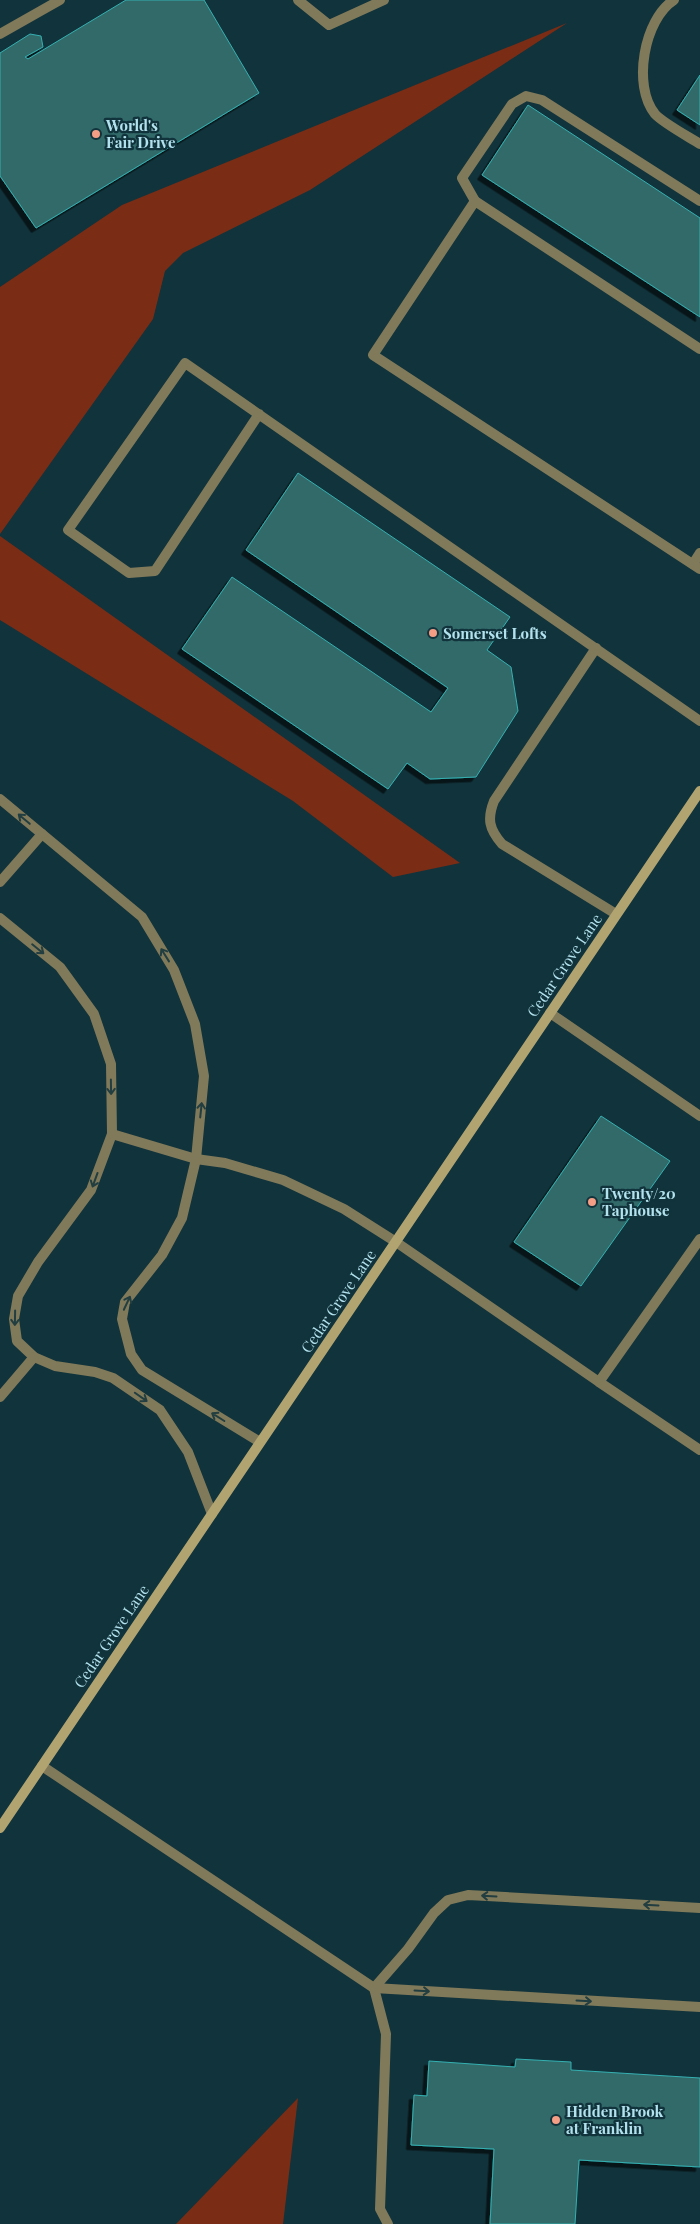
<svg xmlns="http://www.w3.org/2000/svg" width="700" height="2224" viewBox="0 0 700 2224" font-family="'Playfair Display',serif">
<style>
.green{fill:#7b2c15}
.building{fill:#306b6b;stroke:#35b0b1;filter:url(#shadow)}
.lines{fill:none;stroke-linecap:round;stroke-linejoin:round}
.lane{stroke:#817a5a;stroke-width:10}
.secondary{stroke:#b1a471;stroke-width:10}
.oneway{stroke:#223e40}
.poi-dot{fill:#f49e86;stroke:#11333b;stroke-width:2}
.labels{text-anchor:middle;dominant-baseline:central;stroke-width:4.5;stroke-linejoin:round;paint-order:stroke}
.poi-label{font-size:15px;font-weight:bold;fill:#b3e2ef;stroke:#11333b;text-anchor:start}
.street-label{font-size:15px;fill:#b3e2ef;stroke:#11333b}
</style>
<defs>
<filter id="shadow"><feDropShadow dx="-4.5" dy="4.5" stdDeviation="0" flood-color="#0009"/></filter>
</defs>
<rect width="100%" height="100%" fill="#11333b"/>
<g class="green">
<polygon points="567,23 310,190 183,253 165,271 153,319 0,534 0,287 122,205"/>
<polygon points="0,536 460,863 393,877 293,801 0,620"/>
<polygon points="298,2098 283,2224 176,2224"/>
</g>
<g class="building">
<polygon points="126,0 204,0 259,93 36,228 0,176 0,53 30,34 41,36 43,47 25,57 28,59"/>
<polygon points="700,75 700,125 677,110"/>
<polygon points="528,105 700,218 700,317 482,175"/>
<polygon points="298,473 510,617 487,650 511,667 518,711 476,777 430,779 407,763 388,789 182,649 232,577 431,712 448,688 246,550"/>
<polygon points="601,1116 670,1161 581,1286 514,1242"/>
<polygon points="516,2059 571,2062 571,2070 700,2078 700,2167 579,2160 575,2224 490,2224 494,2149 411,2145 414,2095 427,2096 429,2061 515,2067"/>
</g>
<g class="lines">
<g class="lane">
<polyline points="298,0 329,25 384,0"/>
<path d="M 674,0 C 644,19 632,86 655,114 C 663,123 689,137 700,144"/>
<polyline points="0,34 60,0"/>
<polyline points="475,201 462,178 512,104 526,96 542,100 700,201"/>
<polyline points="700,349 475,201 373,355 700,569"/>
<polyline points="259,414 155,571 129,573 68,530 185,363 700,721"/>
<polyline points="693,564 700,553"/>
<path d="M 596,648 L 494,801 C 487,819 489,829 502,844 L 616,914"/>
<polyline points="0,799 142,917 174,970 195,1024 204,1076 196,1159 182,1218 162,1255 125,1302 122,1319 131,1354 142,1370 260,1442"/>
<polyline points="0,882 42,834"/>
<polyline points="0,918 60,967 94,1014 111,1064 112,1134 91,1190 38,1262 18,1296 14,1319 17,1341 34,1357 55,1366 95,1372 113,1378 160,1410 188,1452 212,1514"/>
<polyline points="550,1013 700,1116"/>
<polyline points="112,1134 196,1159 225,1163 283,1180 344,1209 396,1242 599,1382"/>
<polyline points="700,1239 599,1382 700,1450"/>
<polyline points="0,1397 34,1357"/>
<polyline points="42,1766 374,1988 700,2007"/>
<polyline points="374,1988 408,1949 434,1913 448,1900 468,1895 700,1908"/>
<polyline points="374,1988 386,2034 380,2209 388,2224"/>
</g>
<polyline class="secondary" points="0,1828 700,791"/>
</g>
<defs><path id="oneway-shaft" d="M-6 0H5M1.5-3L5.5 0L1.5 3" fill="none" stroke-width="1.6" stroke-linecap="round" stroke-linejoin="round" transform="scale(1.25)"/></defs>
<g class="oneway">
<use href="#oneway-shaft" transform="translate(24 819) rotate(-140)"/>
<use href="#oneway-shaft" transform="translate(38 949) rotate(39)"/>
<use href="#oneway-shaft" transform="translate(165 955) rotate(-122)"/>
<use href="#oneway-shaft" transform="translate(111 1087) rotate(89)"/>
<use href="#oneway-shaft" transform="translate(201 1110) rotate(-84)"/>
<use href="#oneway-shaft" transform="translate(95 1180) rotate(110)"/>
<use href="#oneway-shaft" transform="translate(127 1303) rotate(-65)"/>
<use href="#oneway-shaft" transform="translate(15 1318) rotate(91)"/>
<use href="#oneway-shaft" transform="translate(141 1397) rotate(35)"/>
<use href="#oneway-shaft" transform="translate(218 1417) rotate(-148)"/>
<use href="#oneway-shaft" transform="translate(489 1896) rotate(-177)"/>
<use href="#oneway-shaft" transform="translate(651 1905) rotate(-177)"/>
<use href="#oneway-shaft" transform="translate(422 1991) rotate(3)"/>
<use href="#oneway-shaft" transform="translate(584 2001) rotate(3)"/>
</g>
<g class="poi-dot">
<circle cx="96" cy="134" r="5"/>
<circle cx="433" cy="633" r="5"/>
<circle cx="592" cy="1202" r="5"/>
<circle cx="556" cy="2120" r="5"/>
</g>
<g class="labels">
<g class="poi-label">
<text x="106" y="125">World's<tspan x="106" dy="17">Fair Drive</tspan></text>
<text x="443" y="633">Somerset Lofts</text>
<text x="602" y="1193">Twenty/20<tspan x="602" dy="17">Taphouse</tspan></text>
<text x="566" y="2111">Hidden Brook<tspan x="566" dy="17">at Franklin</tspan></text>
</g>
<g class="street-label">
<text transform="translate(564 965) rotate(-56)">Cedar Grove Lane</text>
<text transform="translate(338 1301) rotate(-56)">Cedar Grove Lane</text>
<text transform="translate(111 1636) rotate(-56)">Cedar Grove Lane</text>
</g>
</g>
</svg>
